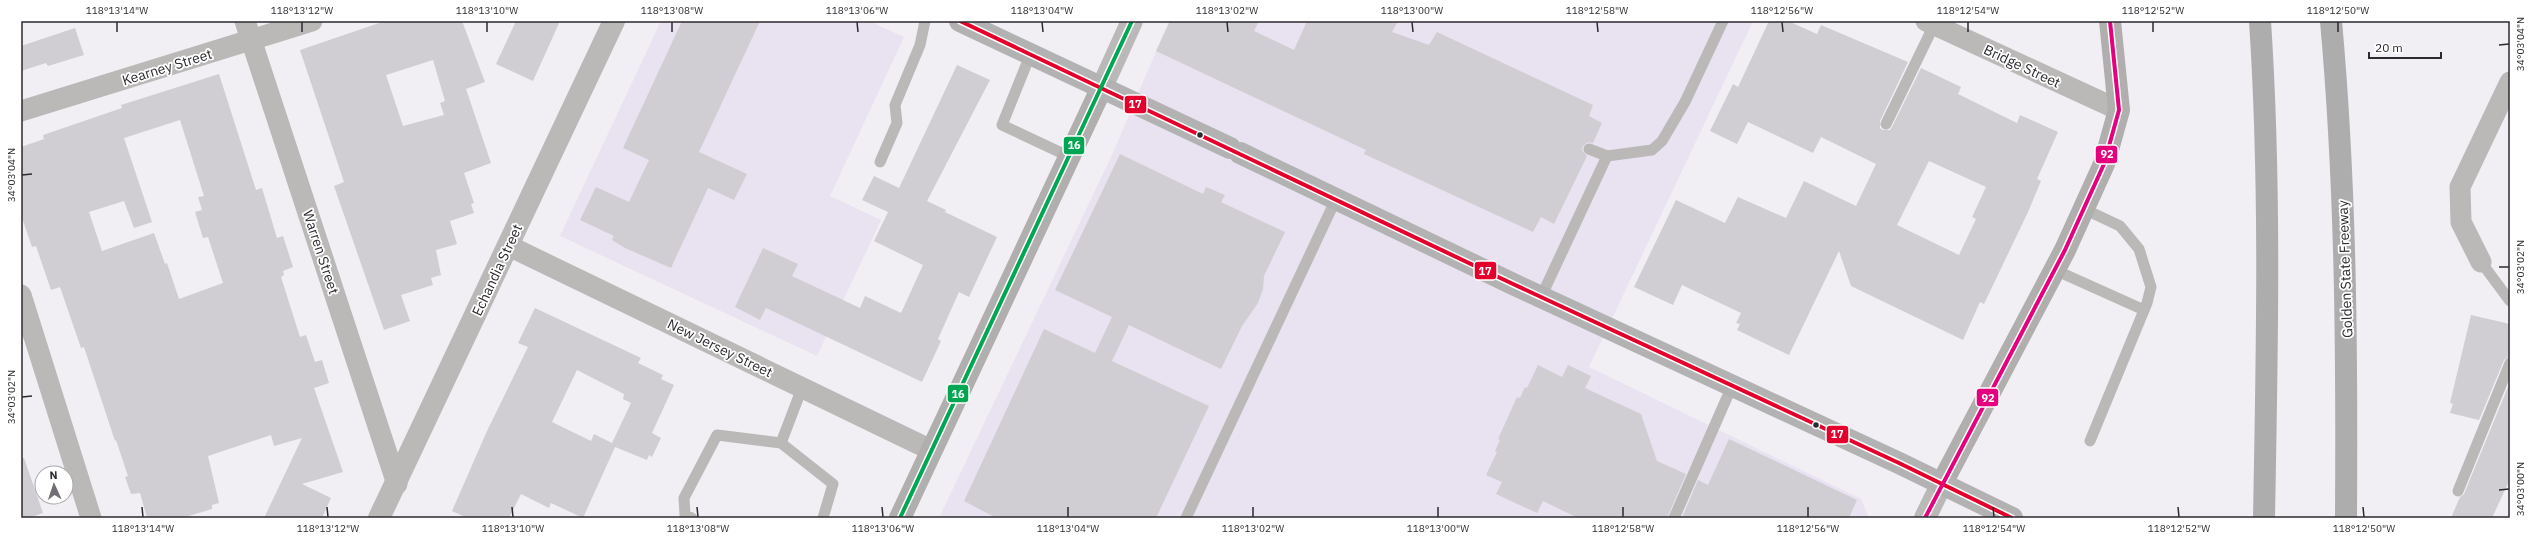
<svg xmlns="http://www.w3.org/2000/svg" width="2531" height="539" viewBox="0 0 2531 539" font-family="'IBM Plex Sans',sans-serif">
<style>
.built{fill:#e9e2f0}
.building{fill:#d0ced3;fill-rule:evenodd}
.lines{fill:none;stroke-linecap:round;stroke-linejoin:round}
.service{stroke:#bab9b8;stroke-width:11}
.minor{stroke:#bab9b8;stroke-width:21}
.tertiary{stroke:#bab9b8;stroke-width:22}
.secondary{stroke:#b0afae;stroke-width:22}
.primary{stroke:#b3b2b3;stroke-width:22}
.motorway{stroke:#aeadad;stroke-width:22}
.bus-1-casing{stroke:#fff;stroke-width:7}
.bus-2-casing{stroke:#fff;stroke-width:7}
.bus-3-casing{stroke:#fff;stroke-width:7}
.bus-1{stroke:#e4002b;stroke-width:4}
.bus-2{stroke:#00a651;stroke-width:4}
.bus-3{stroke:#e5007d;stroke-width:4}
.ticks{fill:none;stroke:#2c2a2f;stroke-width:1.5}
.bus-dot{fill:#2c2a2f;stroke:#fff;stroke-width:1.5}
.labels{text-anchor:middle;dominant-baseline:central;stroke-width:3.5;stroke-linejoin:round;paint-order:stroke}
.street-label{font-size:14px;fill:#2c2a2f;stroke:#fff}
.line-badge{stroke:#fff;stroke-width:1.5}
.badge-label{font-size:11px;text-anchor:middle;font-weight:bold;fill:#fff}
.neatline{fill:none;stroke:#2c2a2f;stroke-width:1.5}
.ticks-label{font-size:10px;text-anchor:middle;fill:#2c2a2f}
</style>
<rect width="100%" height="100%" fill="#f1eef4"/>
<g class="built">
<polygon points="661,21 869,21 904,37 830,196 881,220 817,356 560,236"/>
<polygon points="1169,21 1753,21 1589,367 1861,499 1869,518 939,518 1112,155"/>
</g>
<g class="building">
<path d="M 385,21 L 462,21 L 485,82 L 466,89 L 491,163 L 464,173 L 474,203 L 471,204 L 474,213 L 450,221 L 457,244 L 436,250 L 441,275 L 431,278 L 433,285 L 401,295 L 410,321 L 384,330 L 334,186 L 344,182 L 300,50 ZM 433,60 L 445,101 L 440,103 L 444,115 L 403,126 L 386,75 Z"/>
<polygon points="516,21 560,21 533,81 496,64"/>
<polygon points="682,21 760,21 699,152 747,174 734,200 708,188 671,268 625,248 612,240 614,236 580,220 596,187 629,202 649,160 623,148"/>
<polygon points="1170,21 1259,21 1254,31 1294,50 1307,21 1398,21 1392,32 1429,45 1437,32 1593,105 1589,116 1602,123 1593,143 1588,142 1583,146 1582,150 1587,156 1554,224 1541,217 1533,232 1364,154 1366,150 1156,51"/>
<path d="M 1769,21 L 1788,21 L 1817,34 L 1821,25 L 1908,62 L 1880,121 L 1880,128 L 1883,130 L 1890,130 L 1892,127 L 1921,68 L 1961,87 L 1958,94 L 2017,123 L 2020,115 L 2058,132 L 2037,179 L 2041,181 L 2028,212 L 1984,304 L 1980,302 L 1963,340 L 1851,286 L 1839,251 L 1789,355 L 1737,330 L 1740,324 L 1736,323 L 1741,313 L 1682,285 L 1673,305 L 1634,287 L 1676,200 L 1725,223 L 1738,197 L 1786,218 L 1804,181 L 1856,206 L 1876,164 L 1821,137 L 1813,153 L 1748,122 L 1737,144 L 1710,131 L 1733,84 L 1738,87 ZM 1929,161 L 1986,187 L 1972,217 L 1976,219 L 1959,255 L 1897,225 Z"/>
<polygon points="75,28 84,55 48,66 46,63 21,71 21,46"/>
<polygon points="957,65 990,80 927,201 946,210 945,212 997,237 969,297 959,292 938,339 941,341 922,382 766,308 760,320 735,307 763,248 798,264 792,276 860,308 865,296 901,313 923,265 874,241 888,212 862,200 874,176 899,188"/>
<path d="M 219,74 L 256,190 L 262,188 L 277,238 L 283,236 L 293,267 L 283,271 L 284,275 L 281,277 L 300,337 L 306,335 L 315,362 L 322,360 L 329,383 L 314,388 L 343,472 L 302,484 L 331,498 L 322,518 L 264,518 L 302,438 L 274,446 L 271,435 L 208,456 L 219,503 L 212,505 L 212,509 L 182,518 L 147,518 L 140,493 L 131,494 L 125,477 L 128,476 L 116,440 L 115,441 L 84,347 L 81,348 L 60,287 L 51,290 L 36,246 L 32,247 L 21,215 L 21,147 L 44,139 L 43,135 L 122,108 L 121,105 ZM 180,120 L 204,196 L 198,197 L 202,210 L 195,212 L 203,238 L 208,237 L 223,283 L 179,299 L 167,263 L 165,264 L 154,233 L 102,251 L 89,212 L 124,201 L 134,228 L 152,222 L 124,138 Z"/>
<polygon points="1120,154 1203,194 1206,187 1225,195 1221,202 1285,232 1264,276 1263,289 1258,303 1242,326 1221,369 1129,325 1112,361 1209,406 1156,518 996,518 964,501 1044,329 1095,353 1112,317 1055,290"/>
<path d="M 535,308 L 641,358 L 638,363 L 663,375 L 661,379 L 674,385 L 652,433 L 661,438 L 652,457 L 649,455 L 647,460 L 615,447 L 583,518 L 551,503 L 549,508 L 521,494 L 509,518 L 467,518 L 452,511 L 487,431 L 528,347 L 518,343 ZM 577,370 L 624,394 L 623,399 L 631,403 L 612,443 L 594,434 L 591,441 L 552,422 Z"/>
<polygon points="2471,315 2510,324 2510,356 2504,360 2479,420 2450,413 2453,404 2450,403"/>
<polygon points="1538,365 1562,377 1568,365 1591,376 1585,388 1641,414 1657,461 1686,474 1667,518 1578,518 1543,501 1537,513 1496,494 1502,482 1486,475 1497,452 1495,451 1500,440 1498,439 1517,397 1520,398 1525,387 1527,388"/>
<polygon points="2510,382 2510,479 2492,518 2451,518 2460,497 2464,494"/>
<polygon points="1729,439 1857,500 1849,518 1682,518 1698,480 1708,485"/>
<polygon points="21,458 24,458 43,513 29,518 21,518"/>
</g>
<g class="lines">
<g class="service">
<polyline points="1031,53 1002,125 1068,156"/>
<polyline points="1886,124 1934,25"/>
<polyline points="1589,149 1607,156 1652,150 1662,141 1685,102 1723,21"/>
<polyline points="880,162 897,123 895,105 920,45 925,21"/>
<polyline points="2084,209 2120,226 2139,249 2151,287 2147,303 2090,441"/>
<polyline points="2481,262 2510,301"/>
<polyline points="2055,270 2144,310"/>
<polyline points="1541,297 1607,156"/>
<polyline points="781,443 802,388"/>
<polyline points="2458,491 2510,363"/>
<polyline points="692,518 685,515 684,498 717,435 781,443 833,484 823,518"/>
<polyline points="1186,518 1336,199"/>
<polyline points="1674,518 1732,386"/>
</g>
<g class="minor">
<polyline points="245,21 397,484"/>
<polyline points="1926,21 2119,110"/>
<polyline points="21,111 312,21"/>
<polyline points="509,246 931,450"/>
<polyline points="2481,262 2461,222 2460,187 2510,82"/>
<polyline points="21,295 91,518"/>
</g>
<g class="tertiary">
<polyline points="1102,87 1132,21"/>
<polyline points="379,518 614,21"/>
<polyline points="1925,518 1942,483"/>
</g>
<g class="secondary">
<polyline points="1942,483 2065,250 2104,164 2119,110 2110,21"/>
<polyline points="900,518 1102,87"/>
</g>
<g class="primary">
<polyline points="960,21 1230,148"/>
<polyline points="1240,153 1513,284 1899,463 2012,518"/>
</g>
<g class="motorway">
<path d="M 2260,21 C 2271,187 2267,352 2264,518"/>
<path d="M 2331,21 C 2346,187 2347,352 2346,518"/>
</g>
<g class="bus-1-casing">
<polyline id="bus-1" points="960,21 1513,284 1899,463 2012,518"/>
</g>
<g class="bus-2-casing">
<polyline id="bus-2" points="900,518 1132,21"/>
</g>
<g class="bus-3-casing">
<polyline id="bus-3" points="1925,518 2065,250 2104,164 2119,110 2110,21"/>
</g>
<use href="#bus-1" class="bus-1"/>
<use href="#bus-2" class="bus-2"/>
<use href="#bus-3" class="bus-3"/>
</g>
<path class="ticks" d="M 117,22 L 117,32M 302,22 L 302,32M 487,22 L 487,32M 672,22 L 672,32M 857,22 L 858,32M 1042,22 L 1043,32M 1227,22 L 1228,32M 1412,22 L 1413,32M 1597,22 L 1598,32M 1782,22 L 1783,32M 1968,22 L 1968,32M 2153,22 L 2153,32M 2338,22 L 2338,32M 2499,45 L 2509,44M 22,175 L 32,174M 2499,267 L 2509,267M 22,397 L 32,396M 2499,490 L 2509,489M 142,507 L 143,517M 327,507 L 328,517M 512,507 L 513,517M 697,507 L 698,517M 882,507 L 883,517M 1068,507 L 1068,517M 1253,507 L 1253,517M 1438,507 L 1438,517M 1623,507 L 1623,517M 1808,507 L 1808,517M 1993,507 L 1994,517M 2178,507 L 2179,517M 2363,507 L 2364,517"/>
<g class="bus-dot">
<circle cx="1200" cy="135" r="3.5"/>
<circle cx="1816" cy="425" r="3.5"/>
</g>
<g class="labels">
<g class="street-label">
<text transform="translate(2022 66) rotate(25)">Bridge Street</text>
<text transform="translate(167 67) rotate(-17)">Kearney Street</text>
<text transform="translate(321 252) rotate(72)">Warren Street</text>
<text transform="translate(2345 269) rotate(-92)">Golden State Freeway</text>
<text transform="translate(497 270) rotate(-65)">Echandia Street</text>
<text transform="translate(720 348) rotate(26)">New Jersey Street</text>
</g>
</g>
<g class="line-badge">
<rect x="1124" y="95" width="23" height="19" rx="4" fill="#e4002b"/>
<rect x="1063" y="136" width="22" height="19" rx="4" fill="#00a651"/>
<rect x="2095" y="145" width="23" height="19" rx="4" fill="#e5007d"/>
<rect x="1474" y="261" width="23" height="19" rx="4" fill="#e4002b"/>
<rect x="947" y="384" width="22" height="19" rx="4" fill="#00a651"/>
<rect x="1976" y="388" width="23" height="19" rx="4" fill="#e5007d"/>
<rect x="1826" y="425" width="23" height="19" rx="4" fill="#e4002b"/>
</g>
<g class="badge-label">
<text x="1135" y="108">17</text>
<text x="1074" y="149">16</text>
<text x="2107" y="158">92</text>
<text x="1485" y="275">17</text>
<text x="958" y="398">16</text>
<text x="1988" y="402">92</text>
<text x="1837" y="438">17</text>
</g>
<rect width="2531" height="539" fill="none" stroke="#ffffff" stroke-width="44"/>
<g transform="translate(54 485) rotate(357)"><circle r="19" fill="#ffffff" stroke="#abaaac"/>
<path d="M0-3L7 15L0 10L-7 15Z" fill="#716f74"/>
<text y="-6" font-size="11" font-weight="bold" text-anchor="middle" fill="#2c2a2f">N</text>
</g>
<path d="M2369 52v6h72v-6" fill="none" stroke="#2c2a2f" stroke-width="2"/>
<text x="2375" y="52" font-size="12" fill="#2c2a2f" stroke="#ffffff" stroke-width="3" paint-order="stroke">20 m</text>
<rect x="22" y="22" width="2487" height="495" class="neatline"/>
<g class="ticks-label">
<text x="117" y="14">118°13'14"W</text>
<text x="302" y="14">118°13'12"W</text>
<text x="487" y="14">118°13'10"W</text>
<text x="672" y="14">118°13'08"W</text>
<text x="857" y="14">118°13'06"W</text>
<text x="1042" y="14">118°13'04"W</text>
<text x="1227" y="14">118°13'02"W</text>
<text x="1412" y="14">118°13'00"W</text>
<text x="1597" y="14">118°12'58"W</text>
<text x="1782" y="14">118°12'56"W</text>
<text x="1968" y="14">118°12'54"W</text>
<text x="2153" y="14">118°12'52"W</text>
<text x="2338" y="14">118°12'50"W</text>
<text transform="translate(2520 44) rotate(-90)" y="4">34°03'04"N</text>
<text transform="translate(11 175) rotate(-90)" y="4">34°03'04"N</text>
<text transform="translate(2520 267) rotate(-90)" y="4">34°03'02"N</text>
<text transform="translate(11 397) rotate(-90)" y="4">34°03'02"N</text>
<text transform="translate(2520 489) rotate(-90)" y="4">34°03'00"N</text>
<text x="143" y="532">118°13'14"W</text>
<text x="328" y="532">118°13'12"W</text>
<text x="513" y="532">118°13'10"W</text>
<text x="698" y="532">118°13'08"W</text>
<text x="883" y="532">118°13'06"W</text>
<text x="1068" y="532">118°13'04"W</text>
<text x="1253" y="532">118°13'02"W</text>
<text x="1438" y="532">118°13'00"W</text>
<text x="1623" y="532">118°12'58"W</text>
<text x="1808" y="532">118°12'56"W</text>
<text x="1994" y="532">118°12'54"W</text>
<text x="2179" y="532">118°12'52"W</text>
<text x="2364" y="532">118°12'50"W</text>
</g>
</svg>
